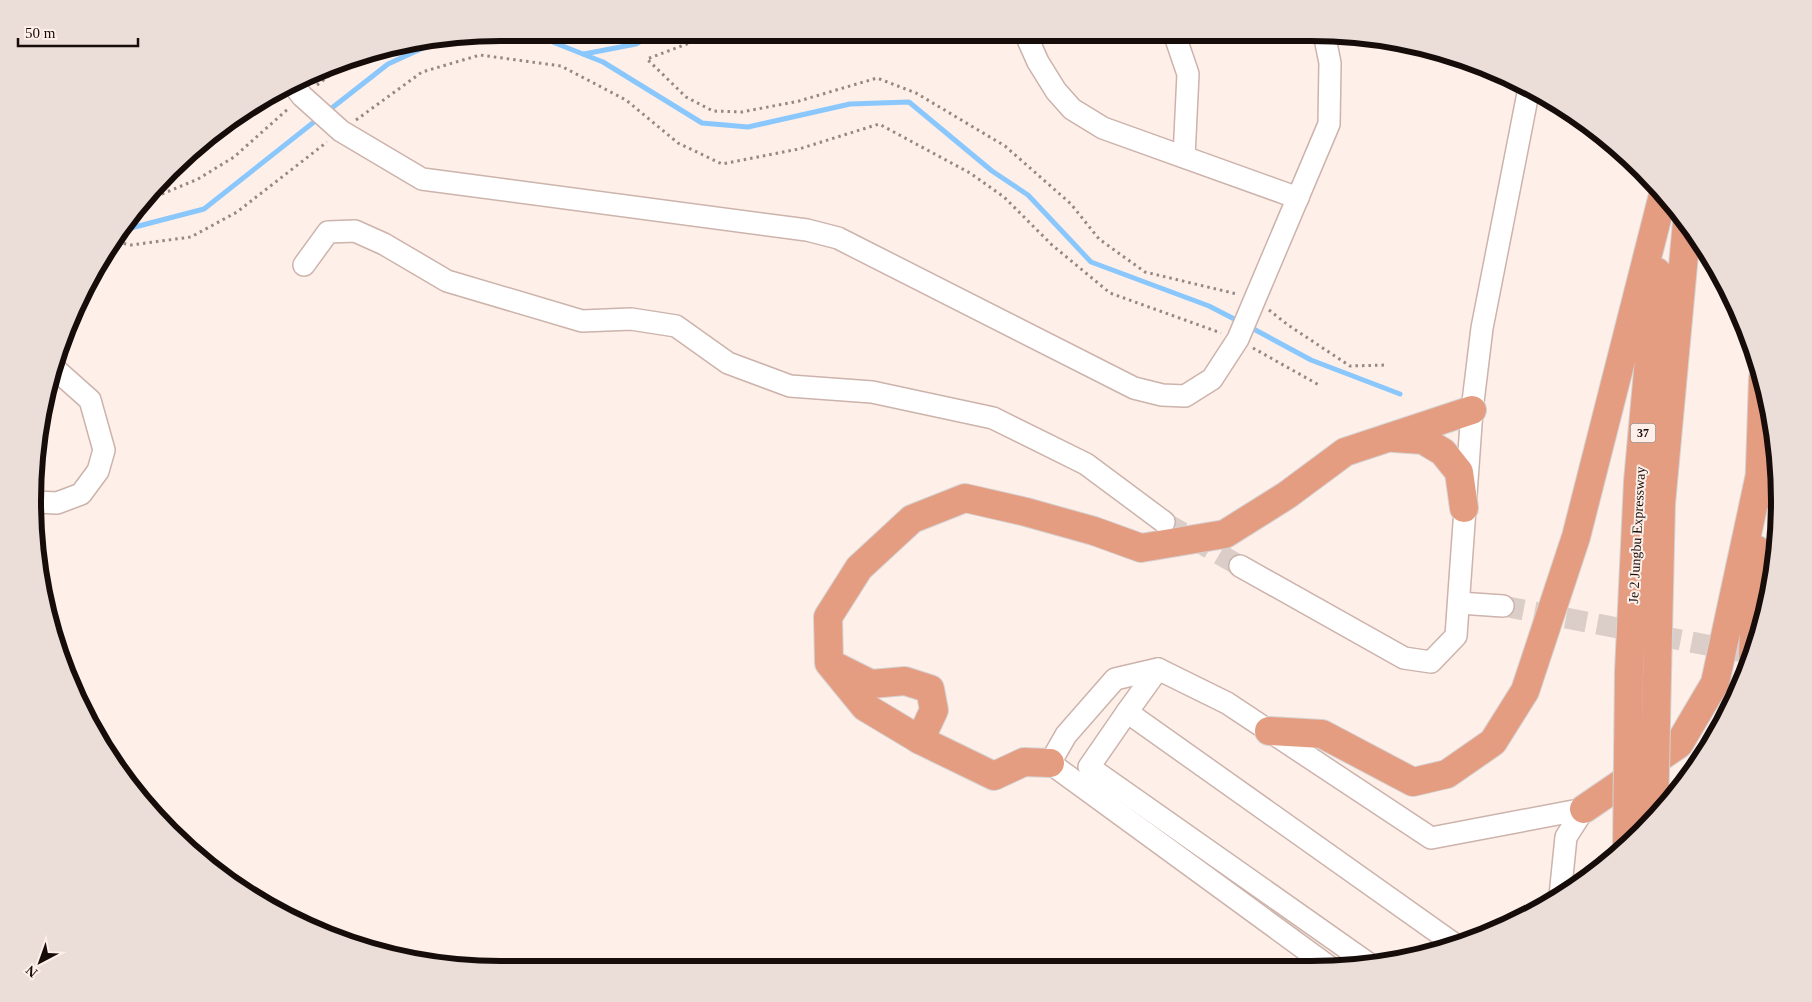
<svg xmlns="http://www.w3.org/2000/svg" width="1812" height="1002" viewBox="0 0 1812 1002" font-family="Georgia,serif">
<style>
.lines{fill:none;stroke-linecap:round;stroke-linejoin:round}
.stream{stroke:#8ac7fc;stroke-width:5}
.minor-tunnel{stroke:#dbcdc8;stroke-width:21;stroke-dasharray:21 11;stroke-linecap:butt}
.minor-casing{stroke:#ccb3ab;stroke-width:24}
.highway-casing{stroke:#d5d3d3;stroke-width:30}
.path{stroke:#958984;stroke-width:3;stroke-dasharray:2.5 4;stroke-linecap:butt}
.minor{stroke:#fff;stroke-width:21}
.highway{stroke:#e59d82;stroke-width:28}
.highway-bridge-casing{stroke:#d5d3d3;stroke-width:30;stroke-linecap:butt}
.highway-bridge{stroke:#e59d82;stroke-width:28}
.labels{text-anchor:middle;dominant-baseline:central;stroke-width:4;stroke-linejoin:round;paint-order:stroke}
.shield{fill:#feefe9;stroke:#5c514d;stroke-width:1}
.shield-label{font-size:12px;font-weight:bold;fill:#160d0a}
.street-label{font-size:14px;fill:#160d0a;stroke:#feefe9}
.rim{fill:none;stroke:#160d0a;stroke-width:6}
</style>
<rect width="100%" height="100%" fill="#feefe9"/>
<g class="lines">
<g class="stream">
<polyline points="499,33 521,33"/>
<polyline points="530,33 603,62 702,123 748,127 850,104 909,102 992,171 1028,195 1091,262 1209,306 1240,322"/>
<polyline points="584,54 636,44 655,33"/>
<polyline points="328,111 388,64 434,43"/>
<polyline points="126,226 131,228 204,209 319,118"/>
<polyline points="1248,326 1311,360 1400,394"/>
</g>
<g class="minor-tunnel">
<polyline points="1164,522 1240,566"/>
<polyline points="1503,606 1754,654"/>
</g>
<g class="minor-casing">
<g id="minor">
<polyline points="1025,33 1038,62 1056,91 1072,109 1103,128 1298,198"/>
<polyline points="1174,33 1188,74 1184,157"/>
<polyline points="295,87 302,96 341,131 422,179 807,230 838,238 1134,388 1162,395 1185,396 1212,379 1238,339 1329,124 1330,63 1324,33"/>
<polyline points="304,265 328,232 355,231 384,244 447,281 582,321 631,319 676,326 728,363 790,386 872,392 993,418 1086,464 1164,522"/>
<polyline points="36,502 57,503 81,494 98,471 104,450 90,400 54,368"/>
<polyline points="1240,566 1404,658 1431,662 1456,636 1472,410 1482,328 1529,88"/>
<polyline points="1459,603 1503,606"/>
<polyline points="1158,669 1127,712 1457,946"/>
<polyline points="1127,712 1089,767 1372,966"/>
<polyline points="1560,896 1566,837 1584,809"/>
<polyline points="1328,966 1050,763 1066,735 1115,679 1158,669 1227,703 1431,838 1584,809"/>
</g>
</g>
<g class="highway-casing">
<g id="highway">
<polyline points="1394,438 1423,440 1443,452 1459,472 1464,508"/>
<polyline points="1759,497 1763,378"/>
<polyline points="1753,655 1757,550"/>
<polyline points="837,667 871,684 905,681 930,689 934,710 920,740"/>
<polyline points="1629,671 1638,481 1657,272"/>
<polyline points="1657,675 1661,504 1687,222"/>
<polyline points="1269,731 1322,734 1413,782 1447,774 1493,742 1525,691 1576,537 1663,195"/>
<polyline points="1050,763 1024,762 994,776 920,740 865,707 829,663 828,617 859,568 912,519 965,498 1026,512 1094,531 1141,548 1225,534 1287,495 1345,452 1472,410"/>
<polyline points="1584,809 1679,744 1715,683 1759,479"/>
</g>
</g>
<g class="path">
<polyline points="704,33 692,42 647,59 686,97 713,111 742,112 799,101 877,78 916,93 1005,146 1071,204 1099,239 1145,272 1237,294"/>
<polyline points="317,85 354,57"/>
<polyline points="356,120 422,72 480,55 561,66 626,100 678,143 722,164 799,149 879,124 970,173 1004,197 1052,245 1110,293 1221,333"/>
<polyline points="150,199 198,179 234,157 289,108"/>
<polyline points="111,241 131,245 191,237 237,212 327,142"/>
<polyline points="1269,310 1288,325 1350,366 1386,365"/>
<polyline points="1253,348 1319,385"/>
</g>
<use href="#minor" class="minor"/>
<use href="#highway" class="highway"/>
<g class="highway-bridge-casing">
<g id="highway-bridge">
<polyline points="1654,817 1657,675"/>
<polyline points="1627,845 1629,671"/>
</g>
</g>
<use href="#highway-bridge" class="highway-bridge"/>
</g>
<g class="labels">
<rect class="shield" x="1630.5" y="423.5" width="25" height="19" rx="4"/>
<g class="shield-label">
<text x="1643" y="433">37</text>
</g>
<g class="street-label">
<text transform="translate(1637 535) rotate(-87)">Je 2 Jungbu Expressway</text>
</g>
</g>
<path d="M0 0H1812V1002H0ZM501 41H1311A460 460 0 0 1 1771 501V501A460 460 0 0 1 1311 961H501A460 460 0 0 1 41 501V501A460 460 0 0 1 501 41Z" fill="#ebddd7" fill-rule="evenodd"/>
<path class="rim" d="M501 41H1311A460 460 0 0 1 1771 501V501A460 460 0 0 1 1311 961H501A460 460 0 0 1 41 501V501A460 460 0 0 1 501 41Z"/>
<g transform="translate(40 962) rotate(221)" stroke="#feefe9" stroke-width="4" paint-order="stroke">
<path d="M0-4L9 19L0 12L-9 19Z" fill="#160d0a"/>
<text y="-8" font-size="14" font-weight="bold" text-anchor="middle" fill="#160d0a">N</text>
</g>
<path d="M18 38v8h120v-8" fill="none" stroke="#160d0a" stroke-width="2.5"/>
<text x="25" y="38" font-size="15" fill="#160d0a" stroke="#feefe9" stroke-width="4" paint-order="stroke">50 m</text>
</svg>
